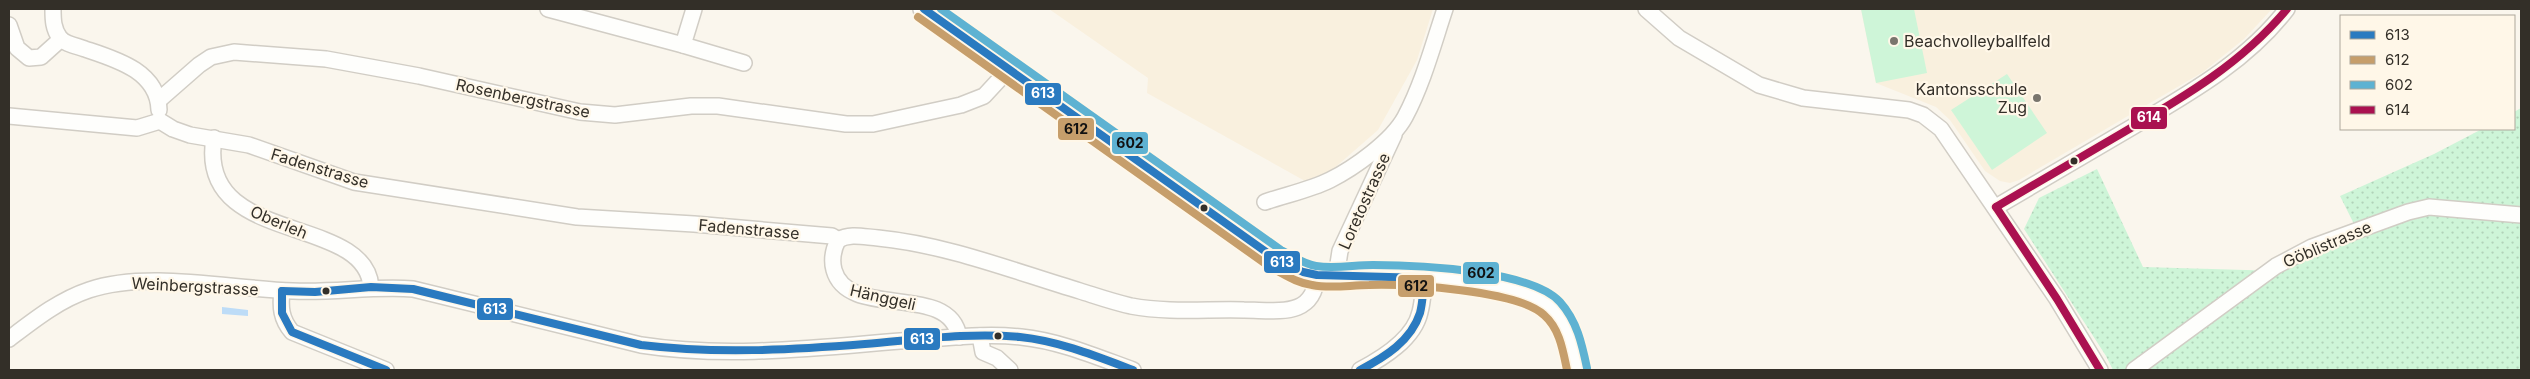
<svg xmlns="http://www.w3.org/2000/svg" width="2530" height="379" viewBox="0 0 2530 379" font-family="Inter,sans-serif">
<style>
.built{fill:#f9f0de}
.grass{fill:url(#grass-dots)}
.garden{fill:#cef5d8}
.water{fill:#bddcf7}
.lines{fill:none;stroke-linecap:round;stroke-linejoin:round}
.street-casing{stroke:#d1cdc5;stroke-width:18}
.secondary-casing{stroke:#d1cdc5;stroke-width:24}
.street{stroke:#fefefc;stroke-width:15}
.secondary{stroke:#fefefc;stroke-width:21}
.bus-1-casing{stroke:#fff7e8;stroke-width:11}
.bus-2-casing{stroke:#fff7e8;stroke-width:11}
.bus-3-casing{stroke:#fff7e8;stroke-width:11}
.bus-4-casing{stroke:#fff7e8;stroke-width:11}
.bus-1{stroke:#2a7ac0;stroke-width:8}
.bus-2{stroke:#c69e6b;stroke-width:8}
.bus-3{stroke:#5eb2d2;stroke-width:8}
.bus-4{stroke:#aa1150;stroke-width:8}
.poi-dot{fill:#79756d;stroke:#fff7e8;stroke-width:2}
.bus-dot{fill:#332f28;stroke:#fff7e8;stroke-width:2}
.labels{text-anchor:middle;dominant-baseline:central;stroke-width:4.5;stroke-linejoin:round;paint-order:stroke}
.poi-label{font-size:16px;fill:#332f28;stroke:#fff7e8;text-anchor:start}
.street-label{font-size:16px;fill:#332f28;stroke:#fff7e8}
.line-badge{stroke:#fff7e8;stroke-width:2}
.badge-label{font-size:14px;text-anchor:middle;font-weight:bold;fill:#fff}
.pale-badge-label{font-size:14px;text-anchor:middle;font-weight:bold;fill:#111}
</style>
<defs>
<pattern id="grass-dots" width="8" height="8" patternUnits="userSpaceOnUse" patternTransform="scale(1.25)"><rect width="8" height="8" fill="#cef5d8"/><path d="M2 2h.1M6 6h.1" fill="none" stroke="#b1d2b9" stroke-width="1.8" stroke-linecap="round"/></pattern>
</defs>
<rect width="100%" height="100%" fill="#faf6ed"/>
<g class="built">
<polygon points="1049,9 1433,9 1417,60 1378,130 1331,171 1305,181 1147,93 1148,78"/>
<polygon points="1861,9 2272,9 2244,39 2203,72 2019,180 2010,183 2000,181 1985,171 1950,120 1936,107 1876,83"/>
</g>
<polygon class="grass" points="2521,108 2521,370 2113,370 2106,356 2024,229 2039,198 2097,169 2143,267 2280,271 2360,236 2340,196 2434,154 2482,129 2514,129 2514,112"/>
<g class="garden">
<polygon points="1861,9 1914,9 1927,73 1876,83"/>
<polygon points="2007,74 2047,133 1992,170 1951,110"/>
</g>
<polygon class="water" points="222,307 248,310 248,316 222,314"/>
<g class="lines">
<g class="street-casing">
<g id="street">
<path d="M 53,9 C 53,19 53,29 60,38 C 65,44 77,46 85,49 C 115,59 158,71 159,110"/>
<polyline points="548,9 683,45"/>
<polyline points="694,9 683,45 744,63"/>
<polyline points="1646,9 1679,38 1759,85 1803,98 1909,110 1923,115 1941,129 2057,299 2100,370"/>
<polyline points="9,25 17,48 29,58 41,57 61,39"/>
<polyline points="159,100 199,65 211,57 234,52 326,59 419,76 580,112 615,115 691,106 718,106 846,124 873,124 961,105 984,96 1009,69"/>
<polyline points="9,116 137,128 160,121"/>
<polyline points="160,121 173,129 190,135 249,145 354,182 577,217 694,224 832,236 838,240"/>
<path d="M 214,138 C 196,247 366,213 371,287"/>
<path d="M 1265,202 C 1285,195 1310,190 1330,180 C 1354,168 1392,141 1405,117 C 1423,83 1433,45 1445,9"/>
<path d="M 1996,207 C 2042,180 2088,153 2134,126 C 2190,93 2247,61 2287,9"/>
<path d="M 838,240 C 850,233 864,237 878,238 C 948,245 1013,271 1080,291 C 1096,296 1113,302 1131,306 C 1169,313 1206,309 1244,310 C 1277,310 1314,319 1317,275"/>
<path d="M 838,240 C 833,250 831,259 834,270 C 848,321 950,281 959,337"/>
<polyline points="1336,277 1340,251 1394,135"/>
<path d="M 282,291 C 280,307 281,319 292,332 L 386,370"/>
<polyline points="980,336 983,352 997,358 1010,370"/>
<path d="M 9,339 C 34,320 59,300 89,290 C 147,270 231,289 293,291 C 333,293 373,286 413,289 L 641,345 C 731,359 821,347 912,340 C 948,338 985,333 1021,337 C 1060,341 1097,357 1133,370"/>
<path d="M 1360,370 C 1383,358 1414,339 1420,312 C 1423,301 1423,289 1425,278"/>
<polyline points="2134,370 2276,266 2312,247 2408,212 2429,207 2521,215"/>
</g>
</g>
<g class="secondary-casing">
<path id="secondary" d="M 924,9 L 1276,259 C 1285,263 1294,270 1303,273 C 1328,281 1354,274 1379,275 C 1405,275 1430,279 1455,281 C 1523,286 1568,290 1577,370"/>
</g>
<use href="#street" class="street"/>
<use href="#secondary" class="secondary"/>
<g class="bus-1-casing">
<g id="bus-1">
<polyline points="924,9 1276,259 1303,272 1317,275 1425,278"/>
<path d="M 282,291 L 315,292 L 371,287 L 413,289 L 641,345 C 716,354 790,350 865,344 C 916,340 969,332 1020,337 C 1059,341 1096,356 1133,370"/>
<polyline points="282,291 282,313 292,332 386,370"/>
<path d="M 1360,370 C 1385,357 1411,341 1420,313 C 1423,301 1423,289 1425,278"/>
</g>
</g>
<g class="bus-2-casing">
<path id="bus-2" d="M 918,17 L 1270,267 C 1284,274 1296,283 1312,285 C 1331,289 1350,285 1369,285 C 1407,284 1518,290 1544,315 C 1560,329 1563,351 1567,370"/>
</g>
<g class="bus-3-casing">
<path id="bus-3" d="M 941,9 L 1281,250 C 1293,256 1303,264 1316,266 C 1335,269 1354,265 1373,265 C 1417,265 1531,270 1560,302 C 1577,321 1582,344 1587,368"/>
</g>
<g class="bus-4-casing">
<g id="bus-4">
<path d="M 1996,207 C 2039,182 2081,157 2124,132 C 2184,97 2242,63 2287,9"/>
<polyline points="1996,207 2057,299 2100,370"/>
</g>
</g>
<use href="#bus-1" class="bus-1"/>
<use href="#bus-2" class="bus-2"/>
<use href="#bus-3" class="bus-3"/>
<use href="#bus-4" class="bus-4"/>
</g>
<g class="poi-dot">
<circle cx="1894" cy="41" r="5"/>
<circle cx="2037" cy="98" r="5"/>
</g>
<g class="bus-dot">
<circle cx="2074" cy="161" r="4.5"/>
<circle cx="1204" cy="208" r="4.5"/>
<circle cx="326" cy="291" r="4.5"/>
<circle cx="998" cy="336" r="4.5"/>
</g>
<g class="labels">
<g class="poi-label">
<text x="1904" y="41">Beachvolleyballfeld</text>
<text x="2027" y="89" text-anchor="end">Kantonsschule<tspan x="2027" dy="18">Zug</tspan></text>
</g>
<g class="street-label">
<text transform="translate(523 98) rotate(12)">Rosenbergstrasse</text>
<text transform="translate(320 168) rotate(17)">Fadenstrasse</text>
<text transform="translate(1364 201) rotate(-66)">Loretostrasse</text>
<text transform="translate(279 222) rotate(23)">Oberleh</text>
<text transform="translate(749 229) rotate(5)">Fadenstrasse</text>
<text transform="translate(2327 244) rotate(-23)">Göblistrasse</text>
<text transform="translate(195 286) rotate(3)">Weinbergstrasse</text>
<text transform="translate(883 297) rotate(13)">Hänggeli</text>
</g>
</g>
<g class="line-badge">
<rect x="1024" y="82" width="38" height="24" rx="5" fill="#2a7ac0"/>
<rect x="2130" y="106" width="38" height="24" rx="5" fill="#aa1150"/>
<rect x="1057" y="117" width="38" height="24" rx="5" fill="#c69e6b"/>
<rect x="1111" y="131" width="38" height="24" rx="5" fill="#5eb2d2"/>
<rect x="1263" y="250" width="38" height="24" rx="5" fill="#2a7ac0"/>
<rect x="1462" y="261" width="38" height="24" rx="5" fill="#5eb2d2"/>
<rect x="1397" y="274" width="38" height="24" rx="5" fill="#c69e6b"/>
<rect x="476" y="297" width="38" height="24" rx="5" fill="#2a7ac0"/>
<rect x="903" y="327" width="38" height="24" rx="5" fill="#2a7ac0"/>
</g>
<g class="badge-label">
<text x="1043" y="98">613</text>
<text x="2149" y="122">614</text>
<text x="1282" y="267">613</text>
<text x="495" y="314">613</text>
<text x="922" y="344">613</text>
</g>
<g class="pale-badge-label">
<text x="1076" y="134">612</text>
<text x="1130" y="148">602</text>
<text x="1481" y="278">602</text>
<text x="1416" y="291">612</text>
</g>
<rect width="2530" height="379" fill="none" stroke="#332f28" stroke-width="20"/>
<rect x="2340" y="15" width="175" height="115" fill="#fff7e8" stroke="#ada79b"/>
<rect x="2350" y="31" width="25" height="8" fill="#2a7ac0" stroke="#ada79b"/>
<text x="2385" y="40" font-size="15" fill="#332f28">613</text>
<rect x="2350" y="56" width="25" height="8" fill="#c69e6b" stroke="#ada79b"/>
<text x="2385" y="65" font-size="15" fill="#332f28">612</text>
<rect x="2350" y="81" width="25" height="8" fill="#5eb2d2" stroke="#ada79b"/>
<text x="2385" y="90" font-size="15" fill="#332f28">602</text>
<rect x="2350" y="106" width="25" height="8" fill="#aa1150" stroke="#ada79b"/>
<text x="2385" y="115" font-size="15" fill="#332f28">614</text>
</svg>
